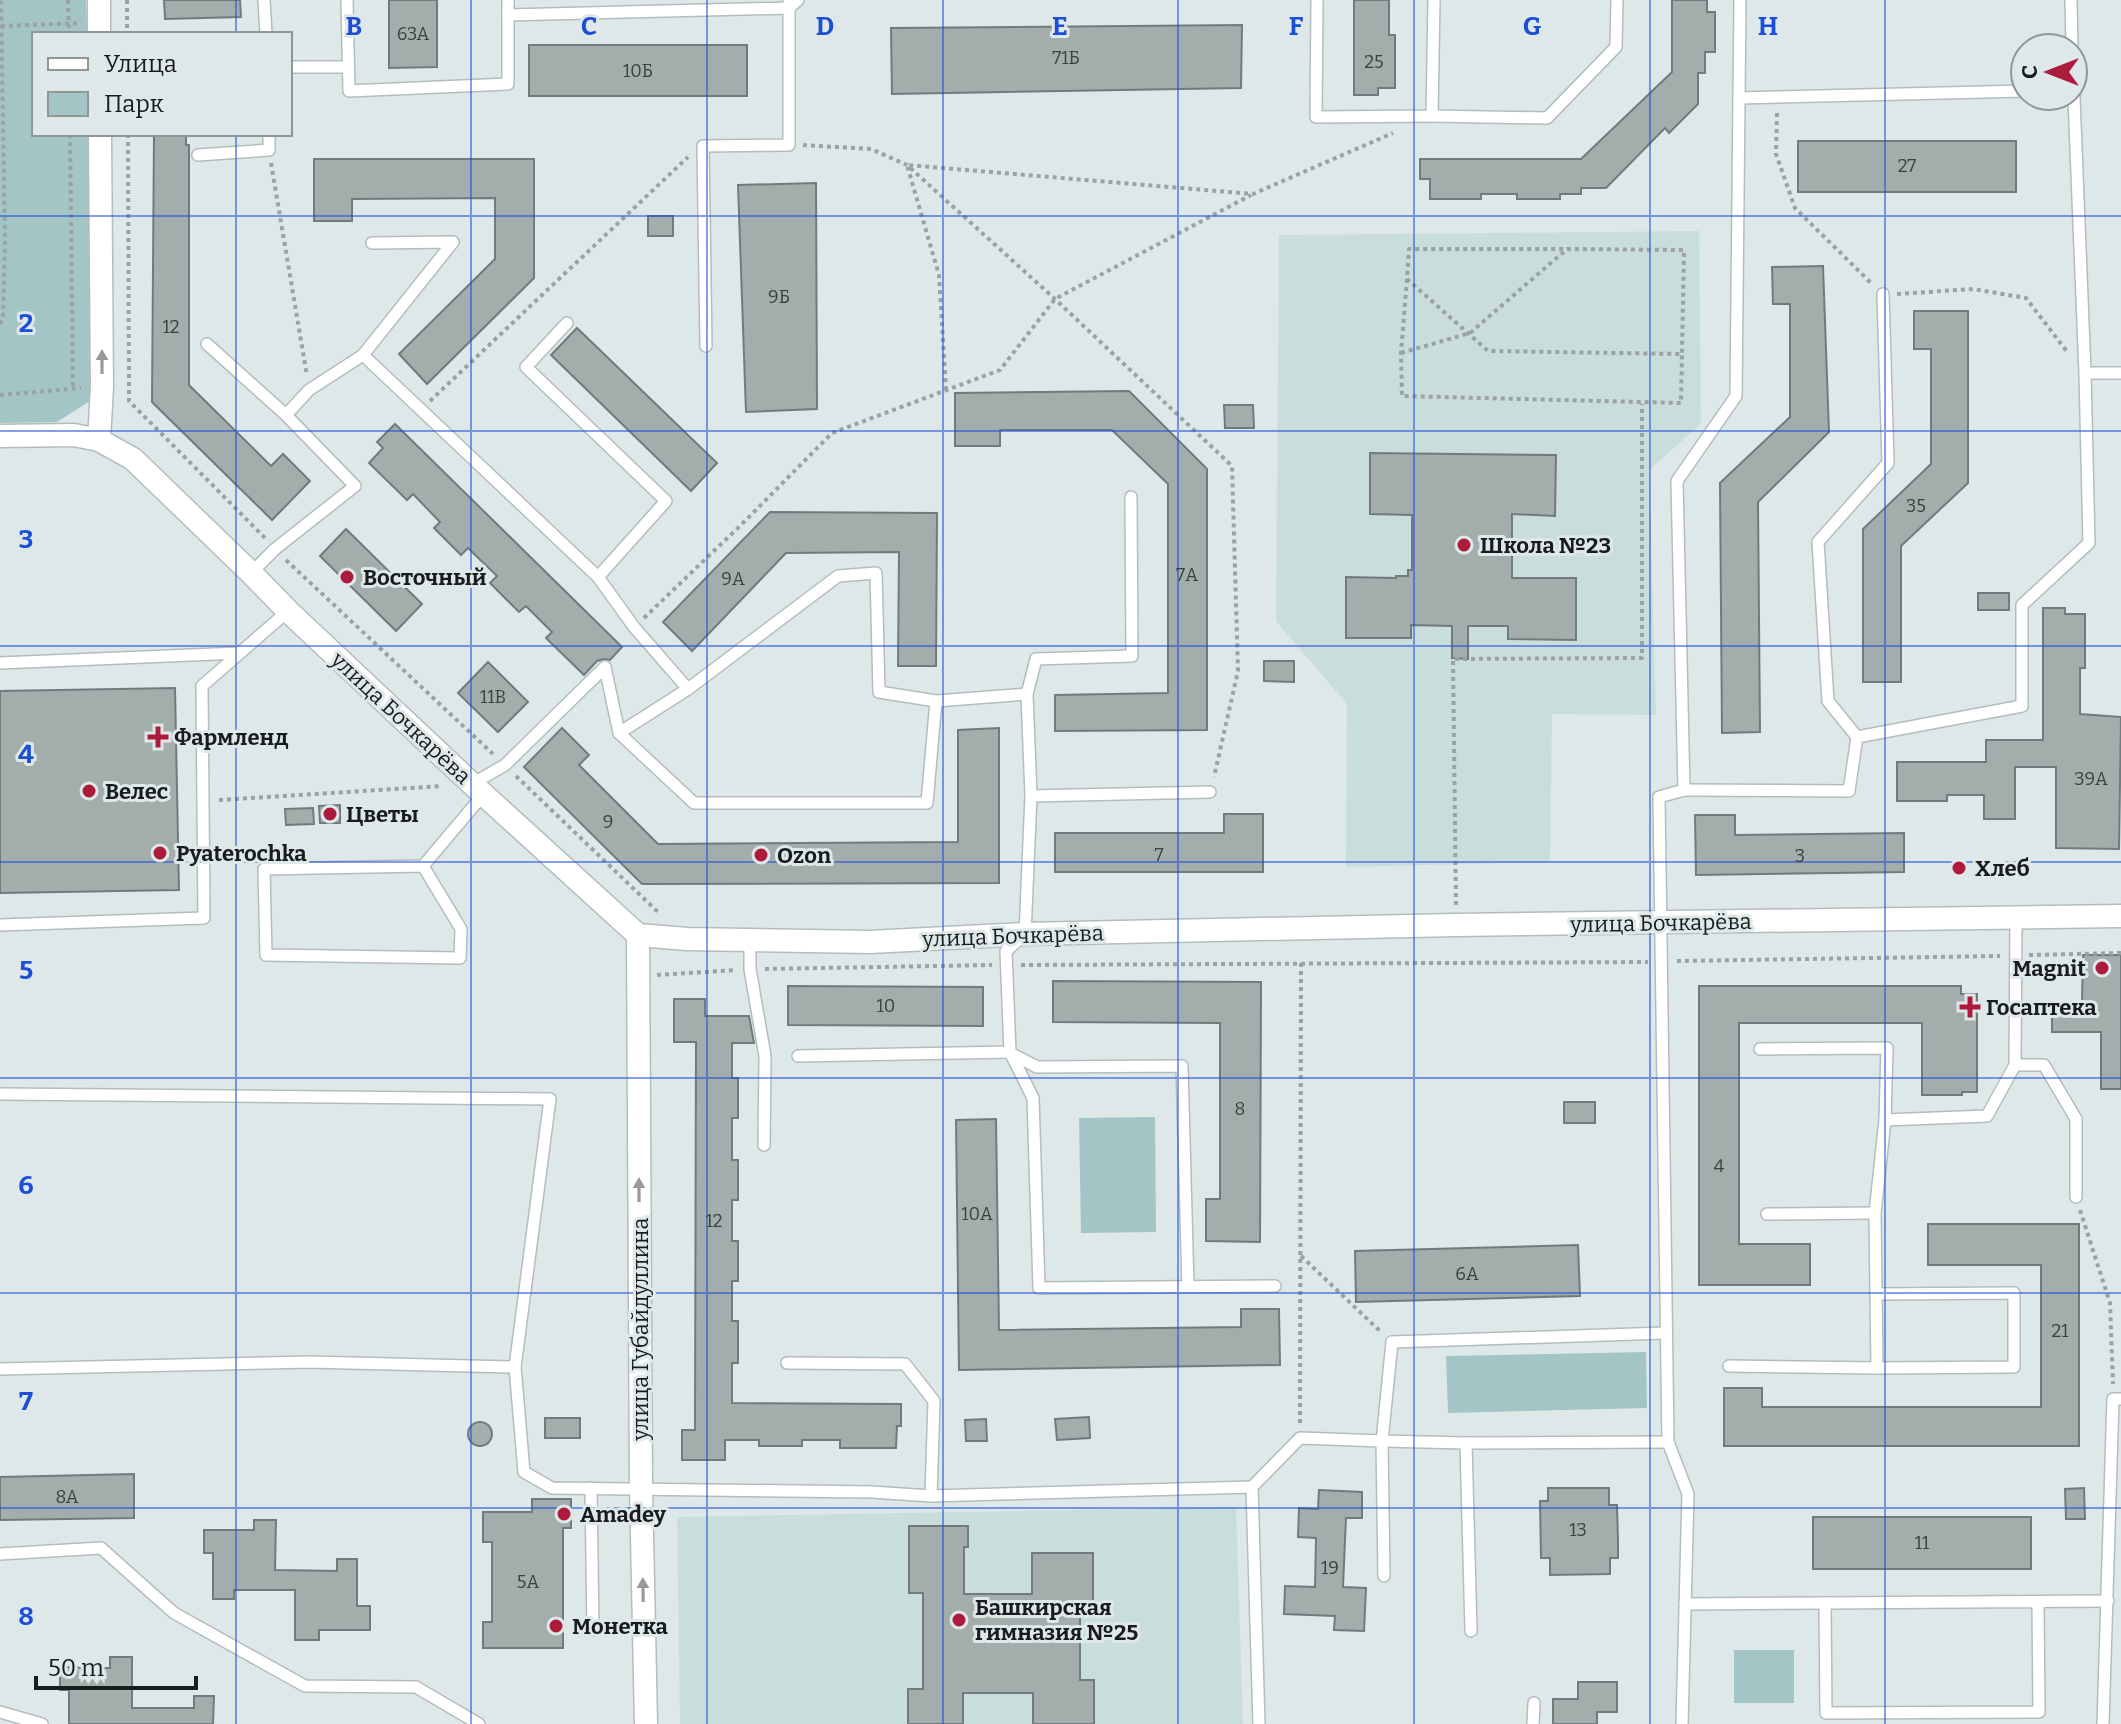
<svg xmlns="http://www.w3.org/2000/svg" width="2121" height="1724" viewBox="0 0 2121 1724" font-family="Bitter,serif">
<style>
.built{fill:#cadddd}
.green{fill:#a4c5c5}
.building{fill:#a3adac;stroke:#727b7b;stroke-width:2}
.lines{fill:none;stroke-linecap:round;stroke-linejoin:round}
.service-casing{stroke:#b4bdbd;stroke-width:14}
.minor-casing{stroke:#b4bdbd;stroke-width:25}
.path{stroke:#9ba2a2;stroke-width:4;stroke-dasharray:4 4;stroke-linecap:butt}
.service{stroke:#fff;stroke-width:11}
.minor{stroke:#fff;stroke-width:22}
.oneway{fill:#989999}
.grid{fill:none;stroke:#1d4ed8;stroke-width:2;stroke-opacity:0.55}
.poi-dot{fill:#ae1a3c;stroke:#dee8e8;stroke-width:3}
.labels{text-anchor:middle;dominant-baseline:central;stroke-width:6;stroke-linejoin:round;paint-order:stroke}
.number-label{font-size:18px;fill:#3c4040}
.poi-label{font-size:22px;font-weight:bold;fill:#191c1c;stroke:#dee8e8;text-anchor:start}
.street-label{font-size:22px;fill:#191c1c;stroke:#dee8e8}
.grid-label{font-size:26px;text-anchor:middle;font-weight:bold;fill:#1d4ed8;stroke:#dee8e8;stroke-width:6;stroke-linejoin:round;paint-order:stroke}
</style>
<rect width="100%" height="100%" fill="#dee8e8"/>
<g class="built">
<polygon points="1699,231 1701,424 1649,470 1656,715 1552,714 1550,862 1346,867 1347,704 1276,621 1279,235"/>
<polygon points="1236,1507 1243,1724 680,1724 677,1517"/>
</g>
<g class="green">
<polygon points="0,0 86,0 87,34 34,34 34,134 88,134 93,399 57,422 0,423"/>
<polygon points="1155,1117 1156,1232 1081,1233 1079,1118"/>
<polygon points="1646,1352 1647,1408 1448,1413 1446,1356"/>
<rect x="1734" y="1650" width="60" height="53"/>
</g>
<g class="building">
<polygon points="164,0 240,0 241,17 165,19"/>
<polygon points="389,0 437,0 437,67 389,68"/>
<polygon points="1354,0 1389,0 1389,35 1395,35 1395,88 1378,88 1378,95 1354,95"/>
<polygon points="1672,0 1707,0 1707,12 1715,12 1715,52 1705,52 1705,73 1698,73 1698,104 1669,133 1665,128 1606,188 1581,188 1581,194 1560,194 1560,199 1517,199 1517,194 1481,194 1481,199 1430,199 1430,179 1420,179 1420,159 1581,159 1672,72"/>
<polygon points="1242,25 1241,88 892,94 891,28"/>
<rect x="529" y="45" width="218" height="51"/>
<polygon points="154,134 186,134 186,145 189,145 189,385 271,466 283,454 310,481 272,520 152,402"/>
<rect x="1798" y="141" width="218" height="51"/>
<polygon points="314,159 534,159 534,278 427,384 399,354 495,259 495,198 352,199 352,221 314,221"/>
<polygon points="816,183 817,409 746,412 738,185"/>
<rect x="648" y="216" width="25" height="20"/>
<polygon points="1823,266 1829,432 1758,502 1760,732 1722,733 1720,483 1790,417 1790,304 1773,304 1772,267"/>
<polygon points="1914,311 1968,311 1968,483 1901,546 1901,682 1863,682 1863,529 1931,464 1931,349 1914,349"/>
<polygon points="577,328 717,463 691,491 551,355"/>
<polygon points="1129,391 1207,469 1207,730 1055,731 1055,695 1168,693 1168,484 1112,430 1000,430 1000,446 955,446 955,393"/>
<polygon points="1224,405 1253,405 1254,428 1225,428"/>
<polygon points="395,424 622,647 610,660 604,659 597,661 584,675 546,638 552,632 526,606 519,612 490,583 497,576 468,548 461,555 434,528 440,522 413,494 407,500 369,463 383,448 377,442"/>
<polygon points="1370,453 1556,455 1555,516 1512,514 1512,578 1576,578 1576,640 1508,639 1508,626 1468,626 1468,659 1452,658 1452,626 1411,625 1411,638 1346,638 1346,577 1396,578 1396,576 1408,576 1408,570 1412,570 1412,515 1370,514"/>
<polygon points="770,512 937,513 936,666 898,666 899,552 786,553 692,651 663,622"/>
<polygon points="346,529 422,604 396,631 320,556"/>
<rect x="1978" y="593" width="31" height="17"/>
<polygon points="2043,608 2065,608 2065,614 2085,614 2085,668 2080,668 2080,714 2121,717 2119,849 2056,848 2056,767 2015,767 2015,819 1984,819 1984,795 1947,795 1947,801 1897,801 1897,762 1986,762 1986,740 2043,740"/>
<polygon points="1264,661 1294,661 1294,682 1264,681"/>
<polygon points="488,662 528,702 498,732 458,693"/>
<polygon points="175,688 179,890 0,893 0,691"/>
<polygon points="562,728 589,755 579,765 658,844 958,842 958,730 999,728 999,883 642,884 524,767"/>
<polygon points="340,805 340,823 320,823 319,806"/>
<polygon points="313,808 314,824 286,825 285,809"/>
<polygon points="1224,814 1263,814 1263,872 1055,872 1055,833 1224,833"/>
<polygon points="1695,815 1735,815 1735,835 1904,833 1904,872 1696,875"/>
<polygon points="2083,955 2121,955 2121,1089 2101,1089 2101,1032 2052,1032 2052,1002 2082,1002"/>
<polygon points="1053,981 1261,982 1260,1242 1206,1241 1206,1199 1220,1199 1220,1023 1053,1022"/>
<polygon points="788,986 983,987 983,1026 788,1025"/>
<polygon points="1699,986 1961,986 1961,994 1977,994 1977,1092 1962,1092 1962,1095 1922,1095 1922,1023 1739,1023 1739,1244 1810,1244 1810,1285 1699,1285"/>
<polygon points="674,999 705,999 705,1016 749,1016 754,1043 732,1043 732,1078 738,1078 738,1118 732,1118 732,1160 738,1160 738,1200 732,1200 732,1241 738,1241 738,1281 732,1281 732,1321 738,1321 738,1363 732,1363 732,1403 901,1404 901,1426 897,1426 896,1448 840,1448 840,1440 802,1440 802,1446 759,1446 759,1440 725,1440 725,1460 682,1460 682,1430 695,1430 696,1042 674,1042"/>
<rect x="1564" y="1102" width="31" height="21"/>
<polygon points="996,1119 999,1330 1241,1327 1241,1309 1279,1309 1280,1365 959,1370 956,1120"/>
<polygon points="1928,1224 2079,1224 2079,1446 1724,1446 1724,1388 1762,1388 1762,1407 2041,1407 2041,1265 1928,1265"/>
<polygon points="1578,1245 1580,1296 1356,1302 1355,1251"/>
<polygon points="1089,1417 1090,1438 1057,1440 1055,1419"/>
<rect x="545" y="1418" width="35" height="20"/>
<polygon points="986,1419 987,1441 966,1441 965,1420"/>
<circle cx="480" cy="1434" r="12"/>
<polygon points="134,1474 134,1518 0,1520 0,1477"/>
<polygon points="1548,1488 1609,1488 1609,1505 1617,1505 1618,1540 1618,1558 1610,1558 1610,1574 1550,1575 1550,1558 1541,1558 1540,1501 1548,1501"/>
<polygon points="2084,1488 2085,1519 2066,1519 2065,1489"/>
<polygon points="1319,1490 1362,1492 1362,1518 1346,1518 1343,1587 1366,1588 1364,1631 1334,1630 1335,1616 1284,1614 1285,1586 1315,1587 1316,1538 1298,1537 1299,1508 1318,1509"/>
<polygon points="532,1499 571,1499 571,1528 563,1528 563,1648 483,1648 483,1622 492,1622 492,1542 483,1542 483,1512 532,1512"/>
<rect x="1813" y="1517" width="218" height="52"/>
<polygon points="254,1520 276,1520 275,1570 337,1571 337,1559 357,1559 357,1606 370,1606 370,1630 319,1630 319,1640 295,1640 295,1590 234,1590 234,1599 213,1599 213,1553 204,1553 204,1530 254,1530"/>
<polygon points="909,1526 968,1526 968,1547 964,1547 964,1594 1032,1594 1032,1553 1093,1553 1093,1604 1080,1604 1080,1680 1094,1680 1094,1724 1033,1724 1033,1693 963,1693 963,1724 908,1724 908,1689 923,1689 923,1593 909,1593"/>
<polygon points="110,1657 132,1657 132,1708 194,1708 194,1696 214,1696 213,1724 69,1724 69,1690 60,1690 60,1667 110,1668"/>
<polygon points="1578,1682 1617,1682 1617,1712 1597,1712 1597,1724 1553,1724 1553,1699 1578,1699"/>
</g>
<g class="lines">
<g class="service-casing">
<g id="service">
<polyline points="264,0 266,34"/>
<polyline points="347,0 349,91 508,84 508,15"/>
<polyline points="508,0 508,15 789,8 789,145 703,146 706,346"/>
<polyline points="789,0 789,8 798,0"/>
<polyline points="1317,0 1316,117 1432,116 1434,0"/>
<polyline points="2071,0 2072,48"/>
<polyline points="290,67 348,67"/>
<polyline points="2073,73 2085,373 2121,373"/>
<polyline points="1739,98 2025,91"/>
<polyline points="1432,116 1547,118 1616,47 1617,0"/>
<polyline points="198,155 269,150 269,134"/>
<polyline points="567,323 526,367 666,501 598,577"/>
<polyline points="207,344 286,415 355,486 275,549 251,573"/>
<polyline points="363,355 598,577 634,627 688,689"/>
<polyline points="286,415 309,390 363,355 453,242 372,243"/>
<polyline points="0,663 239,653"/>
<polyline points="936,701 879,692 876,573 838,576 688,689 619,733 694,803 927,803 936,701 1027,694"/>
<polyline points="1857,737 1828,701 1818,542 1888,463 1883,294"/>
<polyline points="472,784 505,765 605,667 619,733"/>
<polyline points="1684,790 1849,791 1857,737 2022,706 2022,605 2089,543 2085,373"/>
<polyline points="1031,796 1027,694 1036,659 1132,656 1131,497"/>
<polyline points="423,866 264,869 266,955 460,958 461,929 423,866 483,795"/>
<polyline points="2016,917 2015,1065 2044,1065 2076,1119 2076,1197"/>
<polyline points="0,925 204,918 202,686 288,611"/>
<polyline points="750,940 750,969 765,1056 764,1145"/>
<polyline points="1760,1049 1887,1048 1885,1120 1987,1116 2015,1065"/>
<polyline points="1010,1052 1033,1098 1039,1288 1275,1286"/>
<polyline points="1010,1053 1037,1067 1182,1066 1188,1287"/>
<polyline points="798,1056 1010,1052 1006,951 1025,934 1031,796 1210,792"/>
<polyline points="0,1094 550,1099 515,1367"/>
<polyline points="1767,1214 1875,1213"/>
<polyline points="1877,1294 2014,1293 2014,1367 1877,1368"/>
<polyline points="1665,1333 1392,1342 1382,1441 1466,1443 1668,1442"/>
<polyline points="787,1363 905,1364 934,1401 931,1496"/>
<polyline points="1729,1366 1877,1368 1875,1213 1885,1120"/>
<polyline points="0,1369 309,1362 515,1367 524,1472 552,1488 872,1492 931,1496 1252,1487 1259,1724"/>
<polyline points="1466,1443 1471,1631"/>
<polyline points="1252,1487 1300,1438 1382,1441 1384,1576"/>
<polyline points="591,1488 593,1630"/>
<polyline points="0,1554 101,1548 174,1613 305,1686 416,1687 479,1724"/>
<polyline points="2038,1602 2039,1712 1826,1713 1825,1603 2108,1601"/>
<polyline points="1685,1604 1825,1603"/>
<polyline points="0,1712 42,1724"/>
<polyline points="1533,1724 1534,1703"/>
<polyline points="1682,1724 1688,1494 1668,1442 1659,797 1684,790 1677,481 1736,396 1740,0"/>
<polyline points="2103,1724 2113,1399 2121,1399"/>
</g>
</g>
<g class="minor-casing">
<g id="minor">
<polyline points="99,0 99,34"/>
<polyline points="0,436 74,435 99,440 133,459 251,573 288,611 472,784 638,935 687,939 870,942 1025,934 1456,925 2121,916"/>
<polyline points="99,440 102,387 100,134"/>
<polyline points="638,935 641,1488 646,1724"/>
</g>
</g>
<g class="path">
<polyline points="68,0 69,34"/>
<polyline points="127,0 127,34"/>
<polyline points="1,26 81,23"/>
<polyline points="1777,113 1776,154 1795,208 1872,284"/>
<polyline points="70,134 73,389"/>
<polyline points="128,134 129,401 266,539"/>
<polyline points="803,145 871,149 907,165 1055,299 1232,466 1238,671 1214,777"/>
<polyline points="271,163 307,376"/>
<polyline points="1407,279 1401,353 1402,396 1681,403 1682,354 1488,351 1407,279 1409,249 1567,249"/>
<polyline points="1897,294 1973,289 2026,298 2068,353"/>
<polyline points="0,324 3,318 5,242 1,0"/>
<polyline points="1401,353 1470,333 1567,249 1570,249 1684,250 1682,354"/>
<polyline points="946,390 939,275 907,165 1253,194 1393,133"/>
<polyline points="0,395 81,388"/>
<polyline points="430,401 688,157"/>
<polyline points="286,560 493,754"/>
<polyline points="644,618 742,524 832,433 1000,370 1055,299 1251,195"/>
<polyline points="516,776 660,914"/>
<polyline points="219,800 441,786"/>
<polyline points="1456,905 1453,659 1642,658 1642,404"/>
<polyline points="2029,955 2121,953"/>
<polyline points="1677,961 2000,956"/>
<polyline points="1021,965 1648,962"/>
<polyline points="765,969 992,965"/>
<polyline points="657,975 736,970"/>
<polyline points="2080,1210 2110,1303 2113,1384"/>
<polyline points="1301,1256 1381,1332"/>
<polyline points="1300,1423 1301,962"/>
</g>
<use href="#service" class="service"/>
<use href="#minor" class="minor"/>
</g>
<defs><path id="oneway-solid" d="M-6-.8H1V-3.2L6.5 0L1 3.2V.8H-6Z" transform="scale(2)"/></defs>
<g class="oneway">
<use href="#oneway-solid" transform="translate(102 362) rotate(-90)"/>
<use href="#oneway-solid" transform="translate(639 1190) rotate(-90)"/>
<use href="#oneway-solid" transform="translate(643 1590) rotate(-91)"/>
</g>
<path class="grid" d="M 236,0 L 236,34M 471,0 L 471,1724M 707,0 L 707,1724M 943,0 L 943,1724M 1178,0 L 1178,1724M 1414,0 L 1414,1724M 1650,0 L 1650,1724M 1885,0 L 1885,1724M 236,134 L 236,1724M 0,216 L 2121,216M 0,431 L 2121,431M 0,646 L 2121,646M 0,862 L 2121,862M 0,1078 L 2121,1078M 0,1293 L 2121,1293M 0,1508 L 2121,1508"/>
<g class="poi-dot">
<circle cx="1464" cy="545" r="8"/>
<circle cx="347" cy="577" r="8"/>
<path d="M154 725h8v8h8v8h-8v8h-8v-8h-8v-8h8z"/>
<circle cx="89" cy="791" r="8"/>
<circle cx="330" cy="814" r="8"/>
<circle cx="160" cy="853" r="8"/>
<circle cx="761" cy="855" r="8"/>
<circle cx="1959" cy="868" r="8"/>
<circle cx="2102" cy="968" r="8"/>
<path d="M1966 995h8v8h8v8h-8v8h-8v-8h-8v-8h8z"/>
<circle cx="564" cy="1514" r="8"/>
<circle cx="959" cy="1620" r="8"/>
<circle cx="556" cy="1626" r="8"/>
</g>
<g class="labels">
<g class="number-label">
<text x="413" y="34">63А</text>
<text x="1066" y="58">71Б</text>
<text x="1374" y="62">25</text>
<text x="638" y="71">10Б</text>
<text x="1907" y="166">27</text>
<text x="779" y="297">9Б</text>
<text x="171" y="327">12</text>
<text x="1916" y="506">35</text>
<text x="1187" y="575">7А</text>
<text x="733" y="579">9А</text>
<text x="493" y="697">11В</text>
<text x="2091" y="779">39А</text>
<text x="608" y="822">9</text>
<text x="1159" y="855">7</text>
<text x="1800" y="856">3</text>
<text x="886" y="1006">10</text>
<text x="1240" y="1109">8</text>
<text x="1719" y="1166">4</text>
<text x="977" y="1214">10А</text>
<text x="714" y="1221">12</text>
<text x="1467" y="1274">6А</text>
<text x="2060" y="1331">21</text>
<text x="67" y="1497">8А</text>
<text x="1578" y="1530">13</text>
<text x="1922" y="1543">11</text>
<text x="1330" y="1568">19</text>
<text x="528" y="1582">5А</text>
</g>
<g class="poi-label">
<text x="1480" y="545">Школа №23</text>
<text x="363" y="577">Восточный</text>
<text x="174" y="737">Фармленд</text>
<text x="105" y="791">Велес</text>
<text x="346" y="814">Цветы</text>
<text x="176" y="853">Pyaterochka</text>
<text x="777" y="855">Ozon</text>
<text x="1975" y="868">Хлеб</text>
<text x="2086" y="968" text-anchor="end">Magnit</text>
<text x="1986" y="1007">Госаптека</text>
<text x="580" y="1514">Amadey</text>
<text x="975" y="1607">Башкирская<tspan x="975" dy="25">гимназия №25</tspan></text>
<text x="572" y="1626">Монетка</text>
</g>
<g class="street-label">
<text transform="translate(401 718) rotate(43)">улица Бочкарёва</text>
<text transform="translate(1661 923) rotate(-1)">улица Бочкарёва</text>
<text transform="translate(1013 936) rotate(-2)">улица Бочкарёва</text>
<text transform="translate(640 1329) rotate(-90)">улица Губайдуллина</text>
</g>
</g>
<g class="grid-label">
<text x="354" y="35">B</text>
<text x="589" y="35">C</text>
<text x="825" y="35">D</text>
<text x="1060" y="35">E</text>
<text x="1296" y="35">F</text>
<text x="1532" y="35">G</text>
<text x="1768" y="35">H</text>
<text x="26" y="332">2</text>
<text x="26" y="548">3</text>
<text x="26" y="763">4</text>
<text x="26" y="979">5</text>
<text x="26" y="1194">6</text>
<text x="26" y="1410">7</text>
<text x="26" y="1625">8</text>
</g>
<rect x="32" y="32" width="260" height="104" fill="#dee8e8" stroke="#8f9696" stroke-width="2"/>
<rect x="48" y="58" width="40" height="12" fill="#ffffff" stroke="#8f9696" stroke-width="2"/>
<text x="104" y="72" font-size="24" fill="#191c1c">Улица</text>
<rect x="48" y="92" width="40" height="24" fill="#a4c5c5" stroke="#8f9696" stroke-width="2"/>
<text x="104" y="112" font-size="24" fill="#191c1c">Парк</text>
<g transform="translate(2049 72) rotate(270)"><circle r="38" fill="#dee8e8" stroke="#8f9696" stroke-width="2"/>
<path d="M0-6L14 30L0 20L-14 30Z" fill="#ae1a3c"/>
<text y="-12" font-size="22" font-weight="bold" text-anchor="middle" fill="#191c1c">С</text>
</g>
<path d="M36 1676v12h160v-12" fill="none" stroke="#191c1c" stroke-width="4"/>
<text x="48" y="1676" font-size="24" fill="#191c1c" stroke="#dee8e8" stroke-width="6" paint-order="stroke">50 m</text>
</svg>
